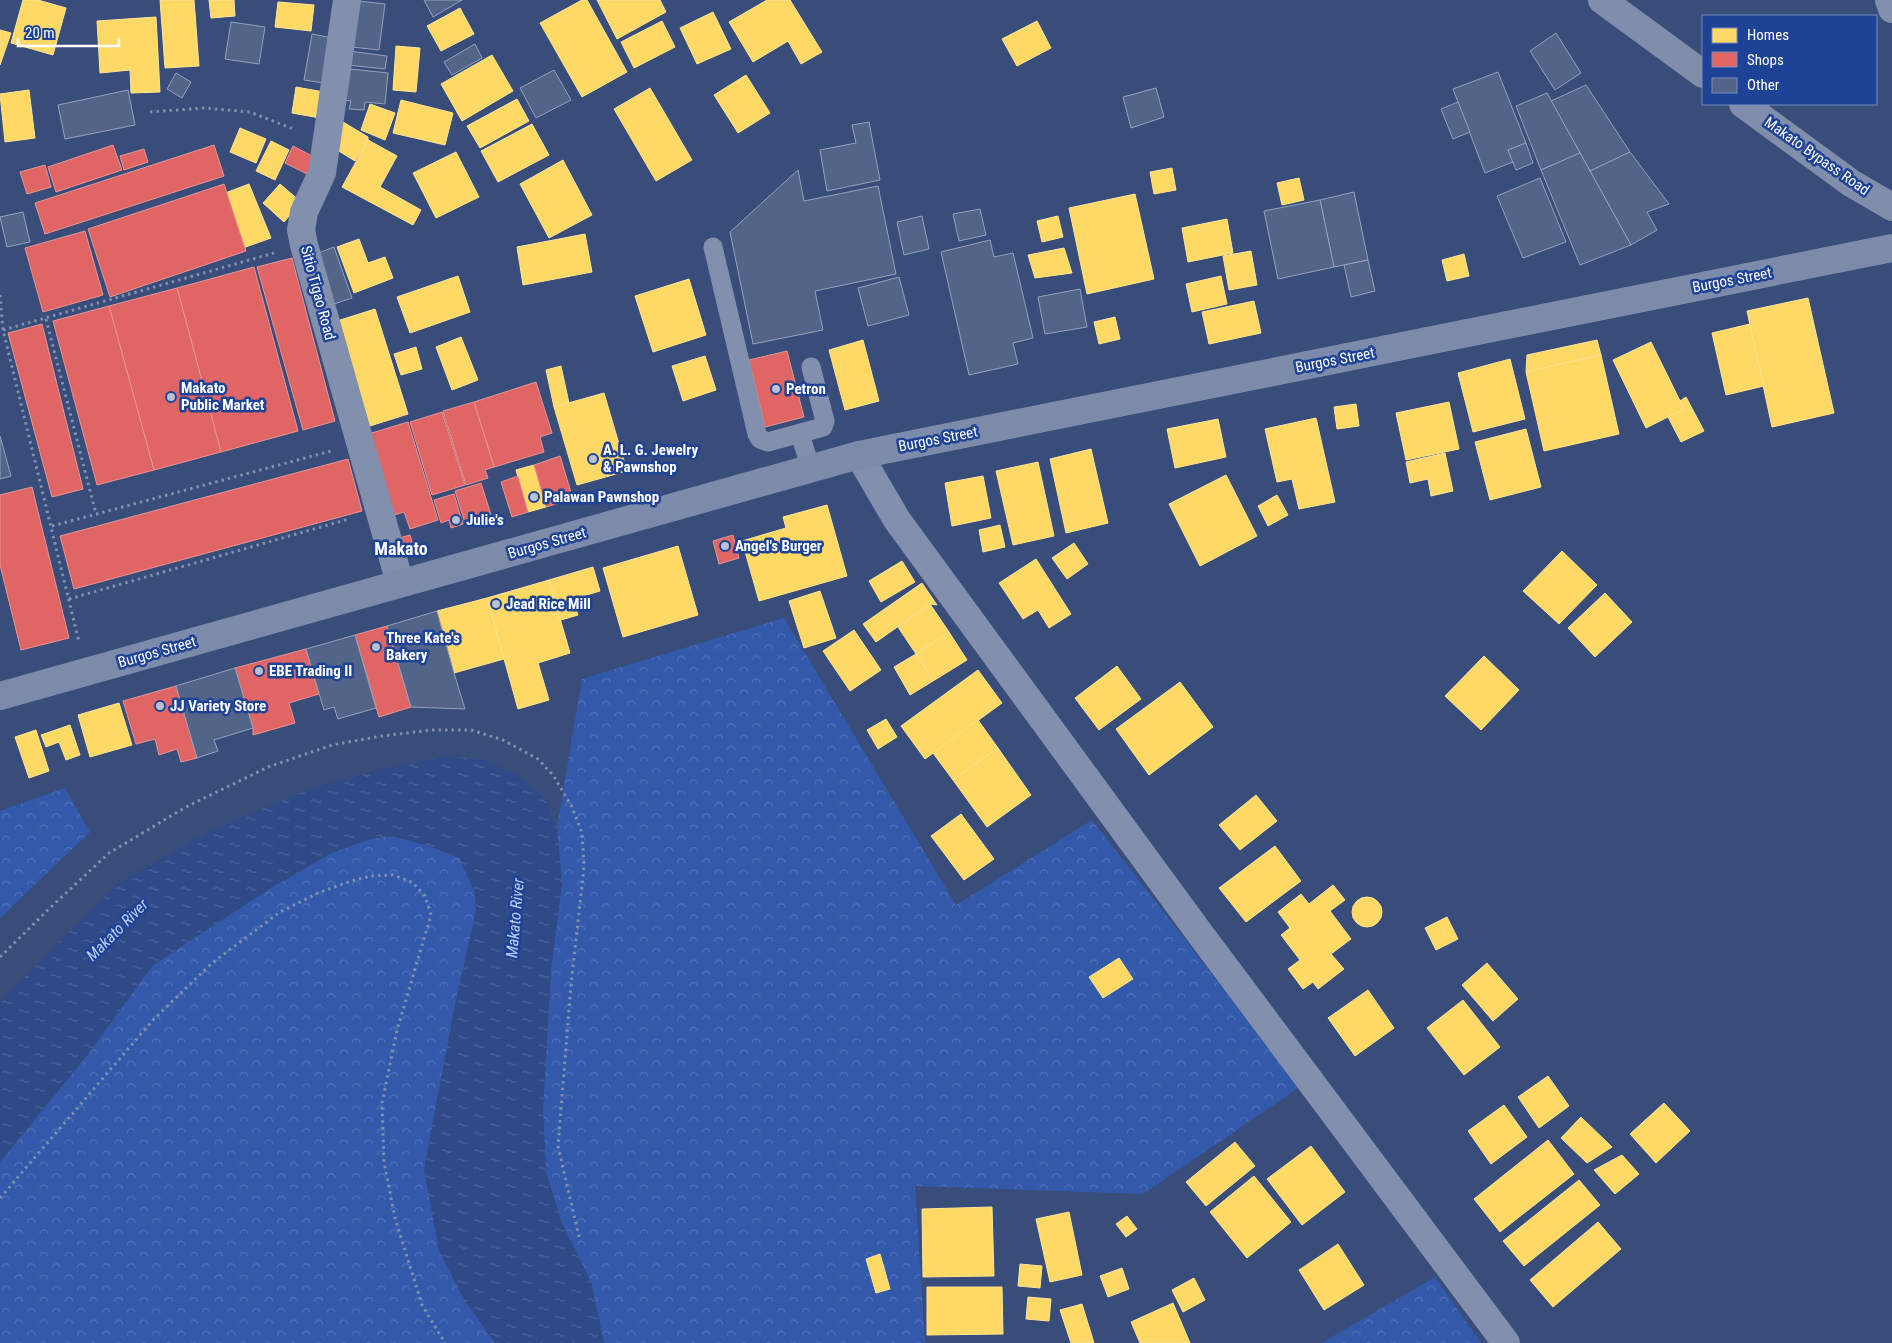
<svg xmlns="http://www.w3.org/2000/svg" width="1892" height="1343" viewBox="0 0 1892 1343" font-family="'Roboto Condensed',sans-serif">
<style>
.forest{fill:url(#forest-crowns)}
.water{fill:url(#water-ripples)}
.homes{fill:#ffd966;stroke:#ffe494}
.shops{fill:#e06666;stroke:#e99494}
.building{fill:#536489;stroke:#96a2bb}
.lines{fill:none;stroke-linecap:round;stroke-linejoin:round}
.path{stroke:#828fad;stroke-width:3;stroke-dasharray:2.5 4;stroke-linecap:butt}
.service{stroke:#828fad;stroke-width:19}
.minor{stroke:#828fad;stroke-width:28}
.tertiary{stroke:#828fad;stroke-width:28}
.secondary{stroke:#7d8baa;stroke-width:28}
.primary{stroke:#808eab;stroke-width:28}
.poi-dot{fill:#bac1d1;stroke:#1e4296;stroke-width:2}
.labels{text-anchor:middle;dominant-baseline:central;stroke-width:5;stroke-linejoin:round;paint-order:stroke}
.street-label{font-size:15px;fill:#fff;stroke:#1e4296}
.poi-label{font-size:15px;font-weight:bold;fill:#fff;stroke:#1e4296;text-anchor:start}
.water-label{font-size:16px;font-style:italic;fill:#bed0f6;stroke:#1e4296}
.quarter-label{font-size:18px;font-weight:bold;fill:#fff;stroke:#1e4296}
</style>
<defs>
<pattern id="forest-crowns" width="20" height="18" patternUnits="userSpaceOnUse" patternTransform="scale(1.25)"><rect width="20" height="18" fill="#3359ab"/><path d="M2 6a3 3 0 1 1 6 0M12 15a3 3 0 1 1 6 0" fill="none" stroke="#5272b8"/></pattern>
<pattern id="water-ripples" width="26" height="14" patternUnits="userSpaceOnUse" patternTransform="scale(1.25)"><rect width="26" height="14" fill="#304a88"/><path d="M2 4q2-2 4 0t4 0M15 11q2-2 4 0t4 0" fill="none" stroke="#4f659a"/></pattern>
</defs>
<rect width="100%" height="100%" fill="#394d7b"/>
<g class="forest">
<polygon points="784,618 956,905 1092,820 1300,1087 1143,1194 915,1186 925,1343 604,1343 591,1282 561,1221 546,1172 543,1108 551,969 562,884 557,828 582,679"/>
<polygon points="65,788 90,832 0,918 0,811"/>
<polygon points="391,836 427,845 459,858 475,892 476,911 455,1005 424,1170 441,1255 464,1299 495,1343 0,1343 0,1162 87,1056 152,966 274,886 334,852 371,839"/>
<polygon points="1435,1277 1481,1343 1322,1343"/>
</g>
<polygon class="water" points="450,756 489,761 522,777 544,798 557,828 562,884 551,970 543,1108 546,1172 561,1221 591,1282 604,1343 495,1343 464,1299 439,1251 424,1170 455,1005 476,911 475,892 459,858 427,845 391,836 371,839 333,852 274,886 215,924 152,966 91,1050 0,1162 0,1002 117,884 208,832 309,789 386,768"/>
<g class="homes">
<polygon points="23,0 38,0 66,8 53,55 11,43"/>
<polygon points="160,0 194,0 199,66 165,68"/>
<polygon points="209,0 234,0 235,16 211,18"/>
<polygon points="582,0 587,0 627,72 582,97 540,23"/>
<polygon points="597,0 660,0 666,12 617,39"/>
<polygon points="767,0 790,0 822,52 801,64 788,41 753,62 729,22"/>
<polygon points="278,2 314,5 311,31 275,27"/>
<polygon points="460,8 474,34 441,51 427,26"/>
<polygon points="713,12 731,49 697,64 680,28"/>
<polygon points="156,17 160,92 131,93 130,70 100,73 97,21"/>
<polygon points="662,21 675,47 634,68 621,42"/>
<polygon points="1037,21 1051,48 1017,66 1002,39"/>
<polygon points="0,30 11,33 0,65"/>
<polygon points="396,46 420,48 416,92 393,90"/>
<polygon points="492,55 513,91 462,121 441,84"/>
<polygon points="746,75 770,113 738,133 714,95"/>
<polygon points="296,87 324,92 320,118 292,113"/>
<polygon points="650,88 692,160 656,181 614,109"/>
<polygon points="29,90 35,138 5,142 0,94"/>
<polygon points="517,99 529,121 480,148 467,126"/>
<polygon points="401,100 453,113 445,145 393,133"/>
<polygon points="370,104 395,113 385,140 361,130"/>
<polygon points="343,122 368,137 368,140 355,161 329,145"/>
<polygon points="532,124 549,155 498,182 481,151"/>
<polygon points="240,128 266,139 256,163 230,152"/>
<polygon points="368,140 397,156 380,187 421,210 413,225 342,187"/>
<polygon points="271,141 289,150 275,180 256,171"/>
<polygon points="456,152 479,197 436,218 413,173"/>
<polygon points="563,160 592,215 549,238 520,184"/>
<polygon points="1172,168 1176,190 1154,194 1150,172"/>
<polygon points="1299,178 1304,200 1282,205 1277,183"/>
<polygon points="249,184 271,238 240,249 220,195"/>
<polygon points="280,184 301,202 284,222 263,203"/>
<polygon points="1135,194 1154,279 1087,294 1069,208"/>
<polygon points="1058,216 1063,237 1042,242 1037,221"/>
<polygon points="1227,219 1233,253 1188,262 1182,228"/>
<polygon points="585,234 592,272 523,285 517,247"/>
<polygon points="359,239 368,263 385,257 393,278 354,293 337,247"/>
<polygon points="1064,248 1072,273 1035,278 1028,255"/>
<polygon points="1251,251 1257,285 1229,290 1223,256"/>
<polygon points="1464,254 1469,276 1447,281 1442,260"/>
<polygon points="458,276 470,312 410,333 397,297"/>
<polygon points="1221,276 1227,304 1192,312 1186,284"/>
<polygon points="689,279 706,335 653,352 635,296"/>
<polygon points="1808,298 1834,413 1772,427 1747,311"/>
<polygon points="1254,301 1261,333 1209,344 1202,312"/>
<polygon points="375,309 408,414 370,426 337,321"/>
<polygon points="1115,317 1120,339 1099,344 1094,322"/>
<polygon points="1750,324 1764,386 1726,395 1712,333"/>
<polygon points="461,337 478,380 452,390 436,347"/>
<polygon points="863,340 879,401 845,410 829,350"/>
<polygon points="1597,340 1601,355 1526,372 1527,355"/>
<polygon points="1651,342 1684,409 1646,428 1613,360"/>
<polygon points="416,347 422,369 401,375 394,354"/>
<polygon points="1601,355 1619,434 1544,451 1526,372"/>
<polygon points="705,356 716,390 683,401 672,366"/>
<polygon points="1510,359 1525,419 1473,432 1458,373"/>
<polygon points="561,366 569,403 554,407 546,370"/>
<polygon points="604,393 627,471 577,485 554,407"/>
<polygon points="1686,397 1704,431 1681,442 1668,417 1684,409 1680,401"/>
<polygon points="1449,402 1459,449 1406,460 1396,413"/>
<polygon points="1356,404 1359,426 1337,429 1334,407"/>
<polygon points="1316,418 1335,502 1299,509 1292,479 1277,482 1265,429"/>
<polygon points="1218,419 1226,457 1175,468 1167,429"/>
<polygon points="1526,429 1541,487 1490,500 1475,442"/>
<polygon points="1091,449 1108,523 1066,533 1050,459"/>
<polygon points="1445,453 1453,491 1431,496 1428,479 1410,483 1406,462"/>
<polygon points="1038,462 1054,536 1013,545 996,471"/>
<polygon points="534,465 546,507 528,512 516,470"/>
<polygon points="1226,475 1257,536 1200,566 1169,504"/>
<polygon points="983,476 991,518 952,526 945,483"/>
<polygon points="1277,495 1288,515 1268,526 1258,506"/>
<polygon points="827,505 847,576 759,601 742,541 786,528 783,517"/>
<polygon points="1000,525 1005,547 983,552 979,530"/>
<polygon points="1074,543 1088,564 1067,579 1052,558"/>
<polygon points="678,546 698,615 623,637 603,568"/>
<polygon points="1562,551 1597,585 1559,624 1523,591"/>
<polygon points="1036,559 1071,614 1049,628 1038,610 1023,619 999,583"/>
<polygon points="902,561 915,582 881,602 869,581"/>
<polygon points="593,567 600,591 573,599 578,615 561,620 549,580"/>
<polygon points="549,580 570,653 538,663 549,700 518,709 487,598"/>
<polygon points="922,583 937,605 930,604 876,642 863,624"/>
<polygon points="820,591 836,638 804,648 789,601"/>
<polygon points="1605,593 1632,622 1595,657 1568,628"/>
<polygon points="487,598 504,659 454,673 437,611"/>
<polygon points="930,604 949,632 916,654 898,627"/>
<polygon points="854,630 881,670 850,691 823,651"/>
<polygon points="949,632 967,660 933,681 916,654"/>
<polygon points="916,654 933,681 910,695 894,667"/>
<polygon points="1484,656 1519,690 1481,730 1445,696"/>
<polygon points="1117,666 1141,699 1099,730 1075,698"/>
<polygon points="978,670 1002,703 925,759 901,726"/>
<polygon points="1180,682 1213,727 1149,775 1116,729"/>
<polygon points="119,703 132,745 90,757 78,715"/>
<polygon points="886,719 897,737 878,749 867,730"/>
<polygon points="978,720 998,748 953,780 933,753"/>
<polygon points="70,725 80,755 66,760 59,742 46,747 41,735"/>
<polygon points="36,730 49,771 29,778 15,737"/>
<polygon points="998,748 1031,795 987,827 953,780"/>
<polygon points="1256,795 1277,821 1240,850 1219,825"/>
<polygon points="961,814 994,859 964,880 931,836"/>
<polygon points="1275,846 1301,881 1246,922 1219,888"/>
<polygon points="1333,885 1345,900 1330,911 1351,939 1331,954 1344,969 1318,989 1313,982 1303,989 1288,969 1300,960 1281,935 1290,928 1278,912 1301,894 1309,904"/>
<circle cx="1367" cy="912" r="15"/>
<polygon points="1447,917 1458,939 1436,950 1425,928"/>
<polygon points="1119,958 1133,979 1103,998 1089,977"/>
<polygon points="1487,963 1518,999 1493,1021 1462,985"/>
<polygon points="1368,990 1394,1028 1355,1056 1328,1018"/>
<polygon points="1463,1000 1500,1047 1464,1075 1427,1028"/>
<polygon points="1548,1076 1569,1106 1539,1128 1518,1097"/>
<polygon points="1664,1103 1690,1131 1656,1163 1630,1134"/>
<polygon points="1504,1105 1527,1137 1491,1164 1468,1131"/>
<polygon points="1581,1117 1612,1147 1587,1163 1561,1138"/>
<polygon points="1548,1140 1574,1174 1500,1232 1474,1199"/>
<polygon points="1235,1142 1255,1166 1206,1206 1186,1182"/>
<polygon points="1311,1146 1345,1192 1302,1225 1267,1179"/>
<polygon points="1622,1155 1639,1174 1615,1194 1594,1170"/>
<polygon points="1254,1176 1291,1222 1247,1258 1210,1212"/>
<polygon points="1579,1180 1600,1205 1524,1266 1503,1241"/>
<polygon points="992,1207 994,1276 923,1277 922,1209"/>
<polygon points="1069,1212 1082,1275 1050,1282 1036,1219"/>
<polygon points="1127,1216 1137,1229 1126,1237 1116,1224"/>
<polygon points="1598,1222 1621,1249 1553,1307 1530,1280"/>
<polygon points="1338,1244 1364,1285 1324,1310 1299,1270"/>
<polygon points="880,1254 890,1289 876,1293 866,1259"/>
<polygon points="1020,1264 1042,1266 1040,1288 1018,1286"/>
<polygon points="1122,1268 1129,1289 1108,1297 1100,1276"/>
<polygon points="1194,1278 1205,1300 1183,1312 1172,1290"/>
<polygon points="927,1287 1002,1287 1003,1334 927,1335"/>
<polygon points="1028,1297 1051,1299 1049,1321 1026,1319"/>
<polygon points="1173,1303 1190,1343 1140,1343 1131,1322"/>
<polygon points="1082,1304 1094,1343 1071,1343 1060,1310"/>
</g>
<g class="shops">
<polygon points="113,145 122,170 56,192 48,167"/>
<polygon points="214,145 224,176 45,234 35,203"/>
<polygon points="293,146 316,158 307,174 285,163"/>
<polygon points="144,149 148,162 124,170 120,156"/>
<polygon points="45,165 51,187 27,194 20,172"/>
<polygon points="224,184 246,251 110,297 88,229"/>
<polygon points="85,231 103,295 43,312 25,248"/>
<polygon points="292,258 335,421 303,430 257,267"/>
<polygon points="254,267 298,431 221,452 177,288"/>
<polygon points="177,288 221,452 154,470 109,306"/>
<polygon points="109,306 154,470 97,485 53,321"/>
<polygon points="42,324 83,489 52,497 8,333"/>
<polygon points="787,351 804,417 765,427 749,360"/>
<polygon points="536,382 552,433 540,437 544,452 494,467 474,402"/>
<polygon points="474,402 494,467 485,470 488,478 466,485 443,411"/>
<polygon points="442,412 465,485 432,495 410,422"/>
<polygon points="408,422 438,520 410,529 404,512 388,517 362,436"/>
<polygon points="560,456 573,499 546,507 534,465"/>
<polygon points="348,459 362,511 74,589 60,536"/>
<polygon points="518,476 528,512 512,517 501,482"/>
<polygon points="481,483 491,515 465,523 455,491"/>
<polygon points="32,487 69,638 21,650 0,565 0,495"/>
<polygon points="454,494 463,524 451,528 449,520 441,523 434,500"/>
<polygon points="410,535 414,548 396,553 392,540"/>
<polygon points="733,535 739,558 719,564 713,541"/>
<polygon points="387,626 411,707 379,717 355,635"/>
<polygon points="306,649 319,694 289,703 295,723 253,735 253,728 235,668"/>
<polygon points="176,686 197,758 181,762 177,749 159,755 155,739 136,744 123,701"/>
</g>
<g class="building">
<polygon points="424,0 462,0 433,17"/>
<polygon points="358,1 385,4 379,50 352,47"/>
<polygon points="231,22 265,27 259,64 225,59"/>
<polygon points="1556,33 1581,73 1555,90 1530,51"/>
<polygon points="312,34 338,39 330,84 304,80"/>
<polygon points="475,44 482,58 452,75 444,62"/>
<polygon points="349,51 387,56 385,69 347,65"/>
<polygon points="341,68 388,73 385,104 365,102 364,110 349,109 351,101 338,99"/>
<polygon points="554,70 571,100 536,118 520,88"/>
<polygon points="1498,72 1526,143 1508,150 1513,162 1485,173 1453,89"/>
<polygon points="176,73 191,82 182,98 167,89"/>
<polygon points="1586,85 1630,152 1590,171 1551,101"/>
<polygon points="1156,88 1164,117 1131,128 1123,97"/>
<polygon points="128,90 135,125 65,139 58,105"/>
<polygon points="1547,93 1580,153 1541,170 1516,106"/>
<polygon points="1458,102 1470,132 1453,139 1441,109"/>
<polygon points="869,122 880,180 827,191 820,150 856,143 852,125"/>
<polygon points="1526,143 1533,163 1516,170 1508,150"/>
<polygon points="1630,152 1669,204 1647,212 1657,230 1631,245 1590,171"/>
<polygon points="1580,153 1631,245 1580,265 1541,170"/>
<polygon points="798,170 804,201 878,186 896,274 815,291 823,330 753,344 730,232"/>
<polygon points="1540,178 1566,242 1523,258 1497,196"/>
<polygon points="1354,192 1368,260 1334,267 1320,200"/>
<polygon points="1320,200 1334,267 1278,279 1264,211"/>
<polygon points="980,209 986,235 959,241 953,214"/>
<polygon points="23,212 30,242 7,247 0,217"/>
<polygon points="922,216 929,249 904,255 897,222"/>
<polygon points="990,240 994,257 1013,253 1033,338 1013,343 1018,364 969,375 941,252"/>
<polygon points="334,247 352,298 331,305 313,255"/>
<polygon points="1368,260 1375,291 1351,297 1344,265"/>
<polygon points="899,277 909,315 868,326 858,288"/>
<polygon points="1080,289 1087,327 1045,334 1038,297"/>
<polygon points="0,436 11,476 0,479"/>
<polygon points="437,611 454,673 465,709 411,707 387,626"/>
<polygon points="355,635 376,708 338,719 334,707 324,710 306,649"/>
<polygon points="235,668 253,728 214,740 218,751 197,758 176,686"/>
</g>
<g class="lines">
<g class="path">
<polyline points="150,112 204,108 250,112 296,130"/>
<polyline points="0,295 3,330 79,642"/>
<polyline points="46,319 96,514"/>
<polyline points="3,330 274,253"/>
<polyline points="52,526 331,451"/>
<polyline points="69,599 349,519"/>
<polyline points="0,957 51,907 109,853 186,807 268,767 332,745 382,736 431,730 471,730 503,740 538,759 553,775 572,807 582,833 584,867 571,985 558,1146 580,1241"/>
<polyline points="0,1198 153,1020 212,963 280,912 318,893 351,881 371,876 393,875 412,882 425,896 431,915 397,1030 382,1103 384,1162 395,1218 422,1305 445,1343"/>
</g>
<g class="service">
<polyline points="713,247 757,434 760,439 768,442 823,427 825,421 811,367"/>
<polyline points="800,434 811,469"/>
</g>
<g class="minor">
<polyline points="347,0 322,173 304,212 301,230 304,245 400,583"/>
<polyline points="1889,0 1892,9"/>
</g>
<polyline class="tertiary" points="859,455 897,520 1198,931 1506,1343"/>
<polyline class="secondary" points="0,696 859,455 1892,248"/>
<g class="primary">
<polyline points="1602,0 1703,74"/>
<polyline points="1743,104 1851,183 1892,207"/>
</g>
</g>
<g class="poi-dot">
<circle cx="776" cy="389" r="5"/>
<circle cx="171" cy="397" r="5"/>
<circle cx="593" cy="459" r="5"/>
<circle cx="534" cy="497" r="5"/>
<circle cx="456" cy="520" r="5"/>
<circle cx="725" cy="546" r="5"/>
<circle cx="496" cy="604" r="5"/>
<circle cx="376" cy="647" r="5"/>
<circle cx="259" cy="671" r="5"/>
<circle cx="160" cy="706" r="5"/>
</g>
<g class="labels">
<g class="street-label">
<text transform="translate(1817 156) rotate(35)">Makato Bypass Road</text>
<text transform="translate(1732 280) rotate(-11)">Burgos Street</text>
<text transform="translate(318 293) rotate(75)">Sitio Tigao Road</text>
<text transform="translate(1335 360) rotate(-11)">Burgos Street</text>
<text transform="translate(938 439) rotate(-11)">Burgos Street</text>
<text transform="translate(547 543) rotate(-16)">Burgos Street</text>
<text transform="translate(157 652) rotate(-16)">Burgos Street</text>
</g>
<g class="poi-label">
<text x="181" y="388">Makato<tspan x="181" dy="17">Public Market</tspan></text>
<text x="786" y="389">Petron</text>
<text x="603" y="450">A. L. G. Jewelry<tspan x="603" dy="17">&amp; Pawnshop</tspan></text>
<text x="544" y="497">Palawan Pawnshop</text>
<text x="466" y="520">Julie's</text>
<text x="735" y="546">Angel's Burger</text>
<text x="506" y="604">Jead Rice Mill</text>
<text x="386" y="638">Three Kate's<tspan x="386" dy="17">Bakery</tspan></text>
<text x="269" y="671">EBE Trading II</text>
<text x="170" y="706">JJ Variety Store</text>
</g>
<g class="water-label">
<text transform="translate(515 918) rotate(-85)">Makato River</text>
<text transform="translate(117 930) rotate(-45)">Makato River</text>
</g>
<g class="quarter-label">
<text x="401" y="548">Makato</text>
</g>
</g>
<rect x="1702" y="15" width="175" height="90" fill="#1e4296" stroke="#788ec0"/>
<rect x="1712" y="28" width="25" height="15" fill="#ffd966" stroke="#788ec0"/>
<text x="1747" y="40" font-size="15" fill="#ffffff">Homes</text>
<rect x="1712" y="52" width="25" height="15" fill="#e06666" stroke="#788ec0"/>
<text x="1747" y="65" font-size="15" fill="#ffffff">Shops</text>
<rect x="1712" y="78" width="25" height="15" fill="#536489" stroke="#788ec0"/>
<text x="1747" y="90" font-size="15" fill="#ffffff">Other</text>
<path d="M18 38v8h101v-8" fill="none" stroke="#ffffff" stroke-width="2.5"/>
<text x="25" y="38" font-size="15" fill="#ffffff" stroke="#1e4296" stroke-width="4" paint-order="stroke">20 m</text>
</svg>
